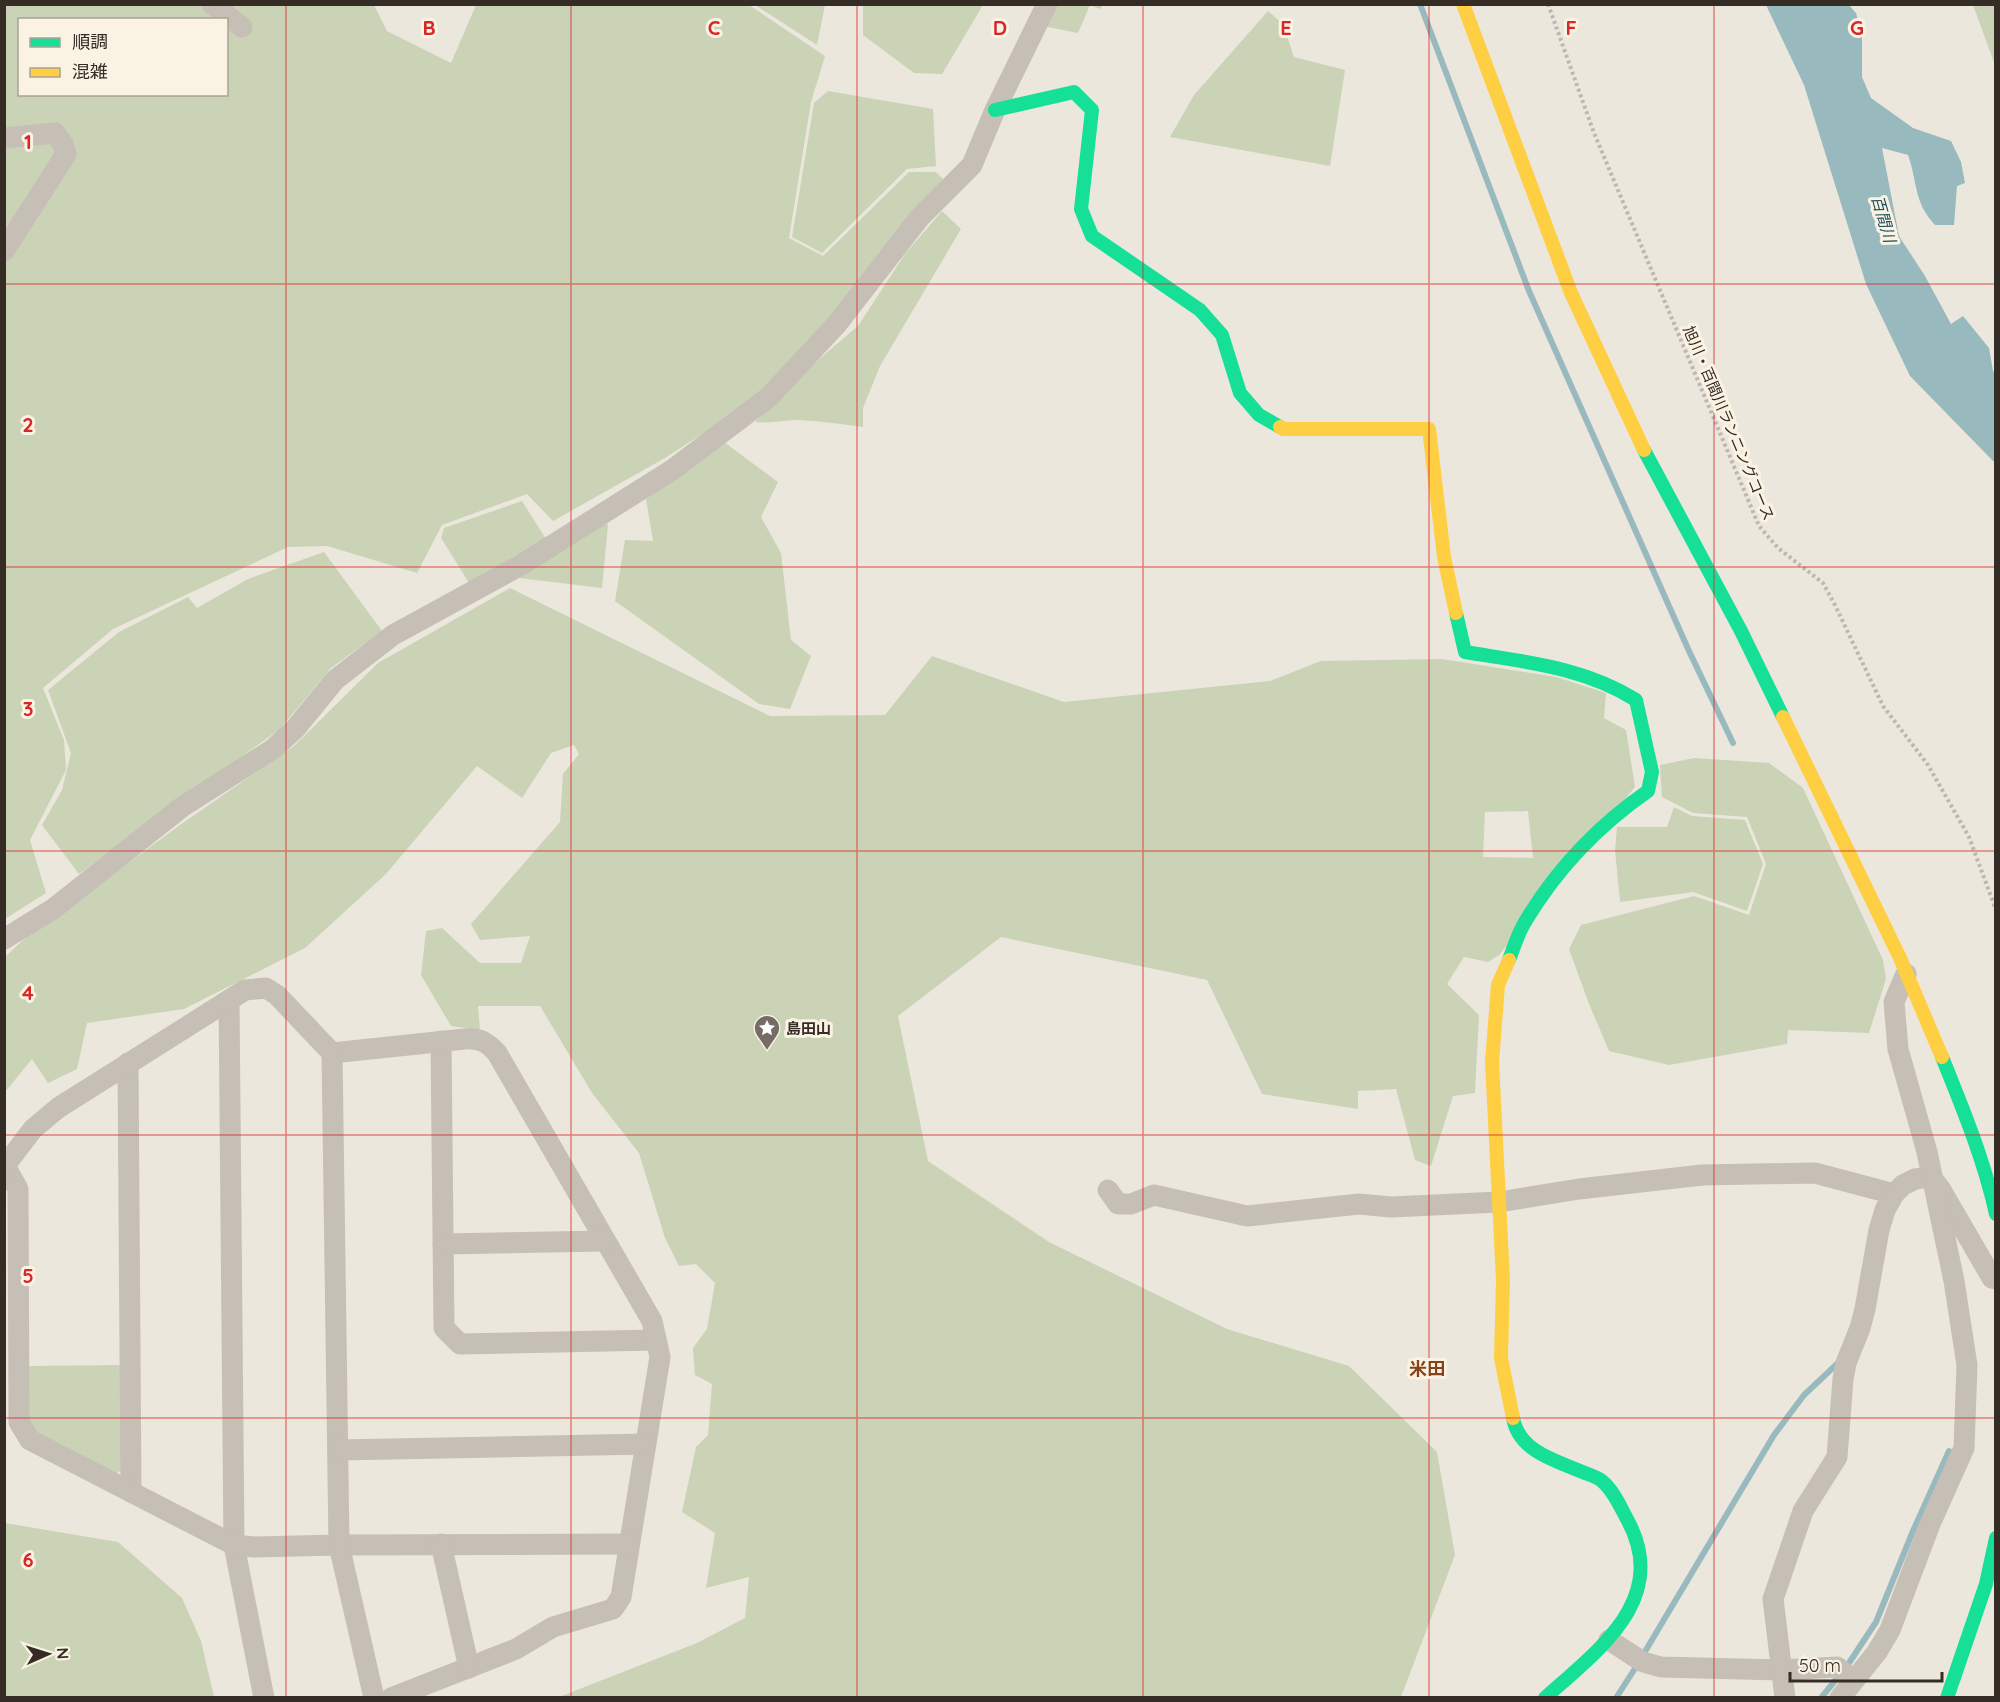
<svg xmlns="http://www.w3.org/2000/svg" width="2000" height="1702" viewBox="0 0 2000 1702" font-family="Quicksand,'Noto Sans JP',sans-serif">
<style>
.green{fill:#cad3b6;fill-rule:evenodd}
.water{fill:#98babe}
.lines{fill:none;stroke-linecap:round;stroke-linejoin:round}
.stream{stroke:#98babe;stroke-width:6}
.path{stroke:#bdb7af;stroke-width:4;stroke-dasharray:3 3;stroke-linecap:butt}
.street{stroke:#c5bfb6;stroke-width:21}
.fast{stroke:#16e098;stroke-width:14}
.slow{stroke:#ffcf43;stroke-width:14}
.grid{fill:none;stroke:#d62828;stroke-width:1.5;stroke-opacity:0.55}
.labels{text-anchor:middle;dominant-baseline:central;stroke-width:6;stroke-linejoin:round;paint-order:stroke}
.street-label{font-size:15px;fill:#352c25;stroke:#faf2e3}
.poi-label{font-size:15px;font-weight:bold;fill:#352c25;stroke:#faf2e3;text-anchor:start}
.water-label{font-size:16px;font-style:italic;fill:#184d59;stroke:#faf2e3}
.quarter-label{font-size:18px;font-weight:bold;fill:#894119;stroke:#faf2e3}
.grid-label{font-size:20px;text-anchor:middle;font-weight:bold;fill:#d62828;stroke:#faf2e3;stroke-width:6;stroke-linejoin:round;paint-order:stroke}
</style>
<rect width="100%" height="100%" fill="#ece7dc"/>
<g class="green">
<path d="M 5,5 L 374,5 L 387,31 L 451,63 L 476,5 L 749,5 L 825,56 L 811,102 L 789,238 L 823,256 L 909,172 L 936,172 L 947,183 L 847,303 L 767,392 L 665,458 L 553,521 L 527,494 L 442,525 L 417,573 L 327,546 L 288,547 L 113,629 L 43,688 L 64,740 L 66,770 L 30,840 L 46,893 L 5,919 ZM 20,20 L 226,20 L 226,94 L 20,94 Z"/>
<polygon points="755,5 825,5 817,45"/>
<polygon points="863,5 863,4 983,5 942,74 914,73 863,35"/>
<polygon points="1054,5 1103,5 1100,9 1090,5 1078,33 1043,26"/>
<polygon points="1973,5 1995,5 1995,65"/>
<polygon points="1268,11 1283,24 1294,57 1345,70 1330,166 1170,137 1194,95"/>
<polygon points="828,91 933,109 936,166 907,169 822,253 792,237 814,103"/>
<path d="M 942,211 L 961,229 L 880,366 L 863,408 L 863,427 C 841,424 819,421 797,420 C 783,420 770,424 755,422 L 818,360 L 858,326 L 905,254 Z"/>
<polygon points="724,442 778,482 761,517 781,553 791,640 811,656 790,709 759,704 615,601 625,540 653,541 646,499"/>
<polygon points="522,501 546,539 471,586 441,538 444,528"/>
<polygon points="605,521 608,525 602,588 519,578"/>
<polygon points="324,552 382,631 331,668 280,729 79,874 42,825 62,790 71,753 48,690 119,632 188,597 197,608 248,579"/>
<path d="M 510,588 L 770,716 L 885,715 L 932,656 L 1064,702 L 1270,681 L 1321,661 L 1442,659 L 1556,677 L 1606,693 L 1604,718 L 1626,730 L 1635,787 L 1499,955 L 1488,962 L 1464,957 L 1447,984 L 1479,1015 L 1475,1093 L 1453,1096 L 1431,1166 L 1415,1160 L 1396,1089 L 1358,1091 L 1358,1109 L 1262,1094 L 1207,980 L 1001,937 L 898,1016 L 928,1161 L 1049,1242 L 1227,1329 L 1349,1366 L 1437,1452 L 1455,1555 L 1401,1697 L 559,1697 L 697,1643 L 745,1618 L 749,1577 L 706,1588 L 715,1533 L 682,1512 L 696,1447 L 708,1435 L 712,1384 L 695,1375 L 693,1348 L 707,1329 L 715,1283 L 696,1264 L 679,1266 L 665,1238 L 639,1153 L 592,1093 L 540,1006 L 478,1006 L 480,1030 L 451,1026 L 421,975 L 426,931 L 442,928 L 480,963 L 521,963 L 530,936 L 480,940 L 471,924 L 560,822 L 563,774 L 579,754 L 574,745 L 551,753 L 522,798 L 477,766 L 386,874 L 305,948 L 184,1009 L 87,1023 L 77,1069 L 48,1083 L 32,1059 L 5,1092 L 5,957 L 22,941 L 180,825 L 294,746 L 378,663 ZM 1528,811 L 1533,858 L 1483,857 L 1485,812 Z"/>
<polygon points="1694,758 1769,763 1803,788 1883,960 1886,979 1869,1033 1788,1030 1787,1044 1669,1065 1609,1051 1589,1004 1569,949 1581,925 1694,896 1749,915 1766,864 1747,817 1693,813 1662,797 1660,765"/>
<polygon points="1674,807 1692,816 1745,820 1763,864 1747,911 1693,892 1620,902 1615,850 1617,827 1667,827"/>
<polygon points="122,1365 122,1470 114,1475 36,1434 28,1420 27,1366"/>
<polygon points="5,1523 118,1542 182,1598 201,1641 214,1697 5,1697"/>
</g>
<path class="water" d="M 1766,5 L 1849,5 L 1856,13 L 1862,35 L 1862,77 L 1871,98 L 1913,128 L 1951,141 L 1961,162 L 1965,183 L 1957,186 L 1954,225 L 1935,225 C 1913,201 1918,183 1908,155 L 1882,148 L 1899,236 L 1925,276 L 1951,324 L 1963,316 L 1989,348 L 1993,371 L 1995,374 L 1995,463 L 1910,376 L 1866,284 L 1804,85 Z"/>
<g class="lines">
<g class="stream">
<polyline points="1420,4 1529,291 1689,651 1733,743"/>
<polyline points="1616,1698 1634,1670 1774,1435 1804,1395 1838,1363"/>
<polyline points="1821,1698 1847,1666 1876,1622 1913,1531 1949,1451"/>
</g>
<polyline class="path" points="1548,4 1594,133 1759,526 1778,548 1823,583 1835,605 1883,706 1928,765 1969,837 1996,910"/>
<g class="street">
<polyline points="212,4 242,27"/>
<polyline points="4,138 55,133 63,144 66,154 4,251"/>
<polyline points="4,939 53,909 182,807 273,749 295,729 335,680 393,635 521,565 672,470 769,397 837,324 920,217 972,165 995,110 1047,4"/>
<polyline points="229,1000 234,1545 264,1698"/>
<polyline points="441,1041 444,1328 460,1344 656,1340"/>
<path d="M 332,1053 L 465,1039 C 480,1038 487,1042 497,1053 L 652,1321 L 660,1357 L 621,1597 L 613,1609 L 553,1627 L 516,1649 L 391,1698"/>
<polyline points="128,1063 131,1492"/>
<polyline points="5,1166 18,1189 19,1422 30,1440 234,1545 254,1547 339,1545 629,1544"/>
<polyline points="4,1167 33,1129 58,1108 245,990 266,988 277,995 332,1053 339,1545 374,1698"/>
<polyline points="1108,1190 1118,1204 1131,1204 1154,1195 1247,1216 1359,1204 1391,1207 1499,1202 1579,1189 1702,1175 1815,1173 1894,1194"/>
<polyline points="443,1244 605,1241"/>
<polyline points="338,1450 646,1444"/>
<polyline points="441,1544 469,1668"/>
<polyline points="1609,1640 1643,1662 1661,1667 1781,1670 1837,1667 1853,1680"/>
<polyline points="1785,1698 1773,1599 1803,1511 1837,1457 1843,1379 1846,1363 1860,1328 1865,1309 1879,1230 1885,1210 1894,1194 1903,1185 1915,1179 1931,1177 1941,1190 1992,1278 1996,1279"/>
<polyline points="1840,1698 1877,1652 1890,1630 1930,1524 1964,1448 1967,1365 1954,1281 1927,1152 1898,1049 1894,1002 1906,974"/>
</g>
<g class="fast">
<polyline points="995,110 1074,92 1092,110 1081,209 1092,236 1200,310 1222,335 1240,393 1259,415 1280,427"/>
<polyline points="1644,450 1741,631 1783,717"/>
<path d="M 1456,613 L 1465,652 C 1525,662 1584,667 1636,700 L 1652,772 L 1648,791 C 1599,825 1556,870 1525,922 C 1518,933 1514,947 1509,960"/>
<path d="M 1942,1057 C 1963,1109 1984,1160 1996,1214"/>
<path d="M 1513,1418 C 1519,1452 1557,1461 1585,1473 C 1590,1475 1597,1477 1602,1481 C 1613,1490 1620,1506 1627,1519 C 1671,1599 1599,1649 1545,1698"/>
<polyline points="1947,1698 1986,1584 1996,1538"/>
</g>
<g class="slow">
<polyline points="1463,4 1571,293 1644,450"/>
<polyline points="1280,427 1283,429 1429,429 1444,557 1456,613"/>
<polyline points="1783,717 1900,958 1942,1057"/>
<polyline points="1509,960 1498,985 1492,1062 1503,1280 1501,1358 1513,1418"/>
</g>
</g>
<path class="grid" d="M 286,4 L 286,1698M 571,4 L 571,1698M 857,4 L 857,1698M 1143,4 L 1143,1698M 1429,4 L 1429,1698M 1714,4 L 1714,1698M 4,284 L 1996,284M 4,567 L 1996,567M 4,851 L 1996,851M 4,1135 L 1996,1135M 4,1418 L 1996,1418"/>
<defs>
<g id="sight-pin" transform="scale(1.35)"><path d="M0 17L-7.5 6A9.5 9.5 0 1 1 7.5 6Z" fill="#756d65" stroke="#faf2e3"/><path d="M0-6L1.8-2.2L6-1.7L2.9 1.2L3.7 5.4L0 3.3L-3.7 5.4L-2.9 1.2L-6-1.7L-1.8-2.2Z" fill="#fff"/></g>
</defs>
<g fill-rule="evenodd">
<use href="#sight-pin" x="767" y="1028"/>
</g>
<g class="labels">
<g class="street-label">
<text transform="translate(1729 423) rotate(67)">旭川・百間川ランニングコース</text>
</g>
<g class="poi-label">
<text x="786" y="1028">島田山</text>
</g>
<g class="water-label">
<text transform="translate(1884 219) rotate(74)">百間川</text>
</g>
<g class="quarter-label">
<text x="1427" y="1368">米田</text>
</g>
</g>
<g class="grid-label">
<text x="429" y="35">B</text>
<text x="714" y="35">C</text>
<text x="1000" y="35">D</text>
<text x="1286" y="35">E</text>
<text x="1571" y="35">F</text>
<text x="1857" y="35">G</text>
<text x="28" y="149">1</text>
<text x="28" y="432">2</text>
<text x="28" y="716">3</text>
<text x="28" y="1000">4</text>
<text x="28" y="1283">5</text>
<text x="28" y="1567">6</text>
</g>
<rect width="2000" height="1702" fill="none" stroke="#352c25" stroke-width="12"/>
<rect x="18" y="18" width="210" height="78" fill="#faf2e3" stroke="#aba397" stroke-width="1.5"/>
<rect x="30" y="38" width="30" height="9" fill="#16e098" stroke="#aba397" stroke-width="1.5"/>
<text x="72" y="48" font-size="18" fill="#352c25">順調</text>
<rect x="30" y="68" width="30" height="9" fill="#ffcf43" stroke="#aba397" stroke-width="1.5"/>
<text x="72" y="78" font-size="18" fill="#352c25">混雑</text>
<g transform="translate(48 1654) rotate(87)" stroke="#faf2e3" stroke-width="4.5" paint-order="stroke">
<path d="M0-4.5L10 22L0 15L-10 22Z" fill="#352c25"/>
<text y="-9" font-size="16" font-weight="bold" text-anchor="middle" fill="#352c25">N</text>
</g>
<path d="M1790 1672v9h152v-9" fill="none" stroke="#352c25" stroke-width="3"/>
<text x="1799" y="1672" font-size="18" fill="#352c25" stroke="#faf2e3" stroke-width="4.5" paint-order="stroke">50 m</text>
</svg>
